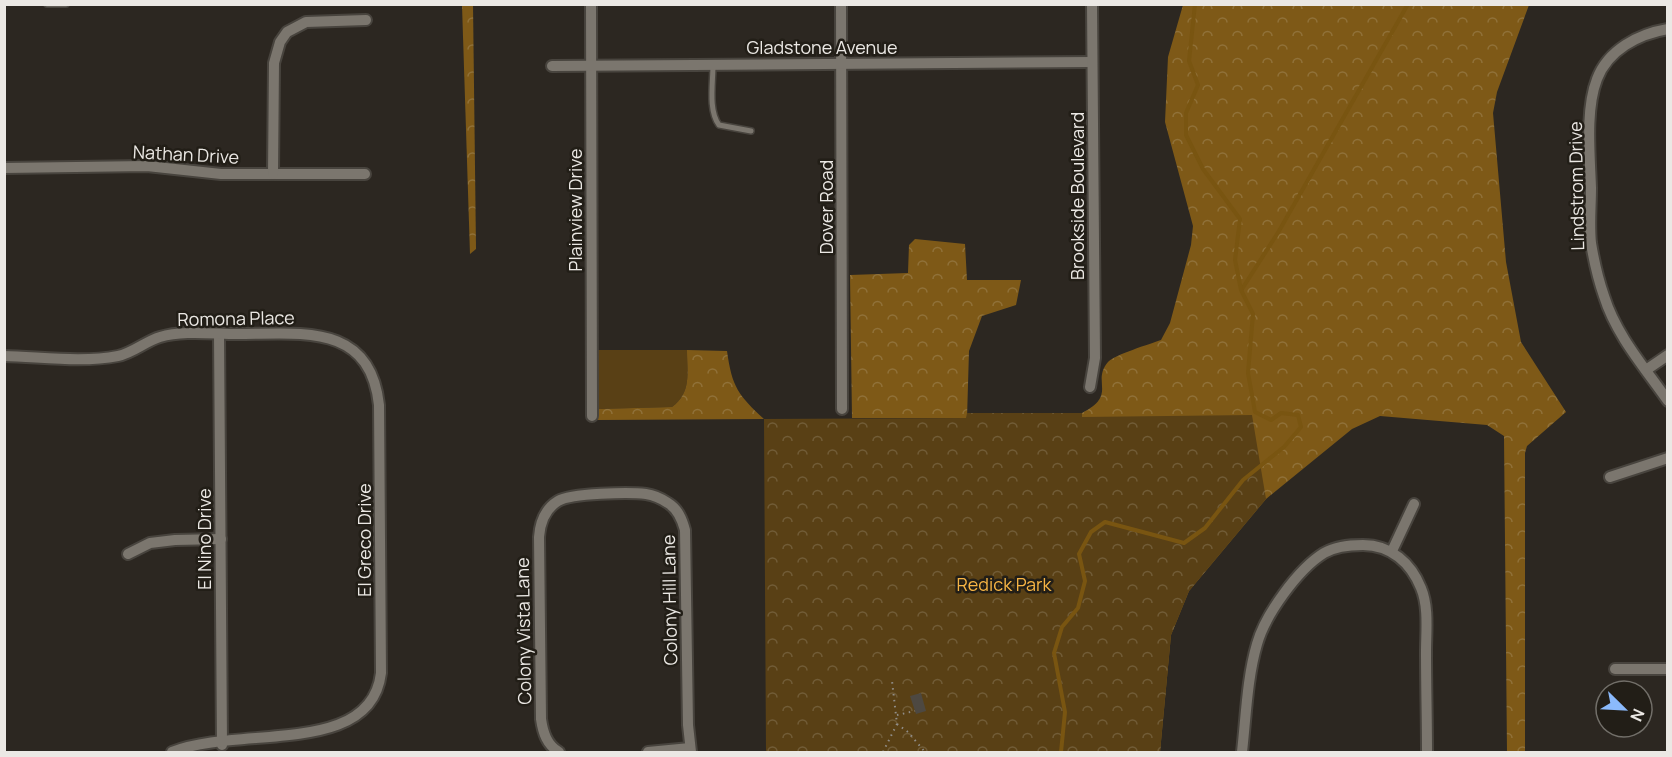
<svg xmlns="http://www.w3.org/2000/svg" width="1672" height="757" viewBox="0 0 1672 757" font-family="Manrope,sans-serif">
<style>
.grass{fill:#594015}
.forest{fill:url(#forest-crowns)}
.park{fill:url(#park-crowns)}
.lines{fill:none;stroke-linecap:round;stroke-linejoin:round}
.stream{stroke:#795511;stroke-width:4}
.building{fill:#4d4841}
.lane-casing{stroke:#48443e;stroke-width:8}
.street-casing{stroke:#48443e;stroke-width:14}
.path{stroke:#918d88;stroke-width:2;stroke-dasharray:1.5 4.5;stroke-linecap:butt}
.lane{stroke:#7b766e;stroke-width:5}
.street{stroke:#7b766e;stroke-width:10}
.labels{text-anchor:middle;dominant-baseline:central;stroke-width:5;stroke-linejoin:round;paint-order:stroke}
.street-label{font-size:18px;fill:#ebe8e4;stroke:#221e17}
.park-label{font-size:18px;fill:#f6b444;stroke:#221e17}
</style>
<defs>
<pattern id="forest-crowns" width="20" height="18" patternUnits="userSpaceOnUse" patternTransform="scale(1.5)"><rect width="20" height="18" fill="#7e5917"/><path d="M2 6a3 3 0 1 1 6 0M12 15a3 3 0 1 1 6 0" fill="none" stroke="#907139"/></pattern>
<pattern id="park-crowns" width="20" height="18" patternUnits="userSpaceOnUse" patternTransform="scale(1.5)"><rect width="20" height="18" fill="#594015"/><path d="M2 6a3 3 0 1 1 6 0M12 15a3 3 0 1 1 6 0" fill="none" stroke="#715c37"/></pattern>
</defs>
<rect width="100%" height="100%" fill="#2c2721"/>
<path class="grass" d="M 596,350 L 687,350 C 687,373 692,392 672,407 L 597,409 Z"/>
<g class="forest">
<polygon points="462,5 473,5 476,249 470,254"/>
<path d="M 1183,5 L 1529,5 L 1497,92 L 1493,113 L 1506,262 L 1521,342 L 1566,412 L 1527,446 L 1525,453 L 1525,752 L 1507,752 L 1504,436 L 1487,425 L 1380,416 L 1352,429 L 1266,499 L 1189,591 L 1171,635 L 1160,752 L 950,592 L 1082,413 C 1118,395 1091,382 1108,362 C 1114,355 1150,344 1161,340 L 1170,323 L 1191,245 L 1193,226 L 1165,122 L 1168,57 Z"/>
<polygon points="915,239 965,244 967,280 1021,280 1016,305 982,316 969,351 967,418 852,418 850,275 908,273 909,245"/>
<path d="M 687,350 L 727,351 C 732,387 738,395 764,419 L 597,420 L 597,409 L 672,407 C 692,392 687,373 687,350 Z"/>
</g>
<polygon class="park" points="967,413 1082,413 1082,417 1252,415 1266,499 1189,591 1171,635 1160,752 766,752 764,419 966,418"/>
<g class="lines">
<g class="stream">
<polyline points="1242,289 1279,231 1408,4"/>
<polyline points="1061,752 1065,712 1054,653 1062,627 1078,608 1085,581 1079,554 1091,532 1105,522 1184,543 1205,528 1243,480 1284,447 1301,427 1298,415 1281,413 1271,420 1255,412 1248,373 1253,314 1241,290 1235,260 1240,219 1203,169 1186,135 1186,113 1198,85 1189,61 1195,4"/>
</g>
</g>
<polygon class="building" points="921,693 926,711 916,714 910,696"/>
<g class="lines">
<g class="lane-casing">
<g id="lane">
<polyline points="47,4 66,4"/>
<path d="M 713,65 C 713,83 708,110 719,125 L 751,131"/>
</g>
</g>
<g class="street-casing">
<g id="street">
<polyline points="591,4 592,416"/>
<polyline points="841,4 842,409"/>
<path d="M 1668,29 C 1638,34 1608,50 1597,79 C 1585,110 1590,156 1591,188 C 1591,206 1589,225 1591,243 C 1594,261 1598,279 1604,296 C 1616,335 1645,368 1668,401"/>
<polyline points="552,66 1092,62"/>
<polyline points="4,168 147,166 221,174 365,174"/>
<polyline points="273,174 274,63 280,42 287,32 306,22 366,20"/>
<polyline points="219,334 222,745"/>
<path d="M 4,356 C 42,357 82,363 118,356 C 133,353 146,341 160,337 C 183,330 213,334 237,334 C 301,334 370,322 379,405 L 381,673 C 371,757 241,725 172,752"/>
<polyline points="1646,370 1668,355"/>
<polyline points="1090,387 1095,358 1092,4"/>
<polyline points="1610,477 1668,458"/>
<polyline points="1392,551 1414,504"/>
<polyline points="128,554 150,543 175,540 221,539"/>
<polyline points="1615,669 1668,669"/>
<path d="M 559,752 C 547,745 543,733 541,719 L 539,537 C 540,523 545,509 558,501 C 571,493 630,492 646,494 C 654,495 662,499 668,503 C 678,509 682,519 685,530 L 688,725 L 691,752"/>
<polyline points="648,752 690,748"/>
<path d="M 1242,752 C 1246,717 1247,678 1257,644 C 1265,615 1298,569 1324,553 C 1336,546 1349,545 1363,545 C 1391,545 1411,563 1421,588 C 1429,607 1426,632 1426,652 C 1426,685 1427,719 1427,752"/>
</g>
</g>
<g class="path">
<polyline points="897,715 915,711"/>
<polyline points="897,724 908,732 925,752"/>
<polyline points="883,752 897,724 892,681"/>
</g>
<use href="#lane" class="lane"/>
<use href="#street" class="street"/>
</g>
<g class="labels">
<g class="street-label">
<text x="822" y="47">Gladstone Avenue</text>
<text transform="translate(186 154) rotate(3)">Nathan Drive</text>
<text transform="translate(1576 186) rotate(-91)">Lindstrom Drive</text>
<text transform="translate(1077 196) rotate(-90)">Brookside Boulevard</text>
<text transform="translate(826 207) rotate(-90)">Dover Road</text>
<text transform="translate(575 210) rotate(-90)">Plainview Drive</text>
<text transform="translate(236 318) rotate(-1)">Romona Place</text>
<text transform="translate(204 539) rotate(-90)">El Nino Drive</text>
<text transform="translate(364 540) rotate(-90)">El Greco Drive</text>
<text transform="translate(669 600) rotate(-91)">Colony Hill Lane</text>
<text transform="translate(523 631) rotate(-91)">Colony Vista Lane</text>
</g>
<g class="park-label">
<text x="1004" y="584">Redick Park</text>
</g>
</g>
<rect width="1672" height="757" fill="none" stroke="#ebe8e4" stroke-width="12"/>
<g transform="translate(1624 709) rotate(114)"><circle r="28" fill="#221e17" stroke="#726f69" stroke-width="1.5"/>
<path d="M0-4.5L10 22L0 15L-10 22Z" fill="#8bbafc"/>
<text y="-9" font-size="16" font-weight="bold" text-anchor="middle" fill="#ebe8e4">N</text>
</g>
</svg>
